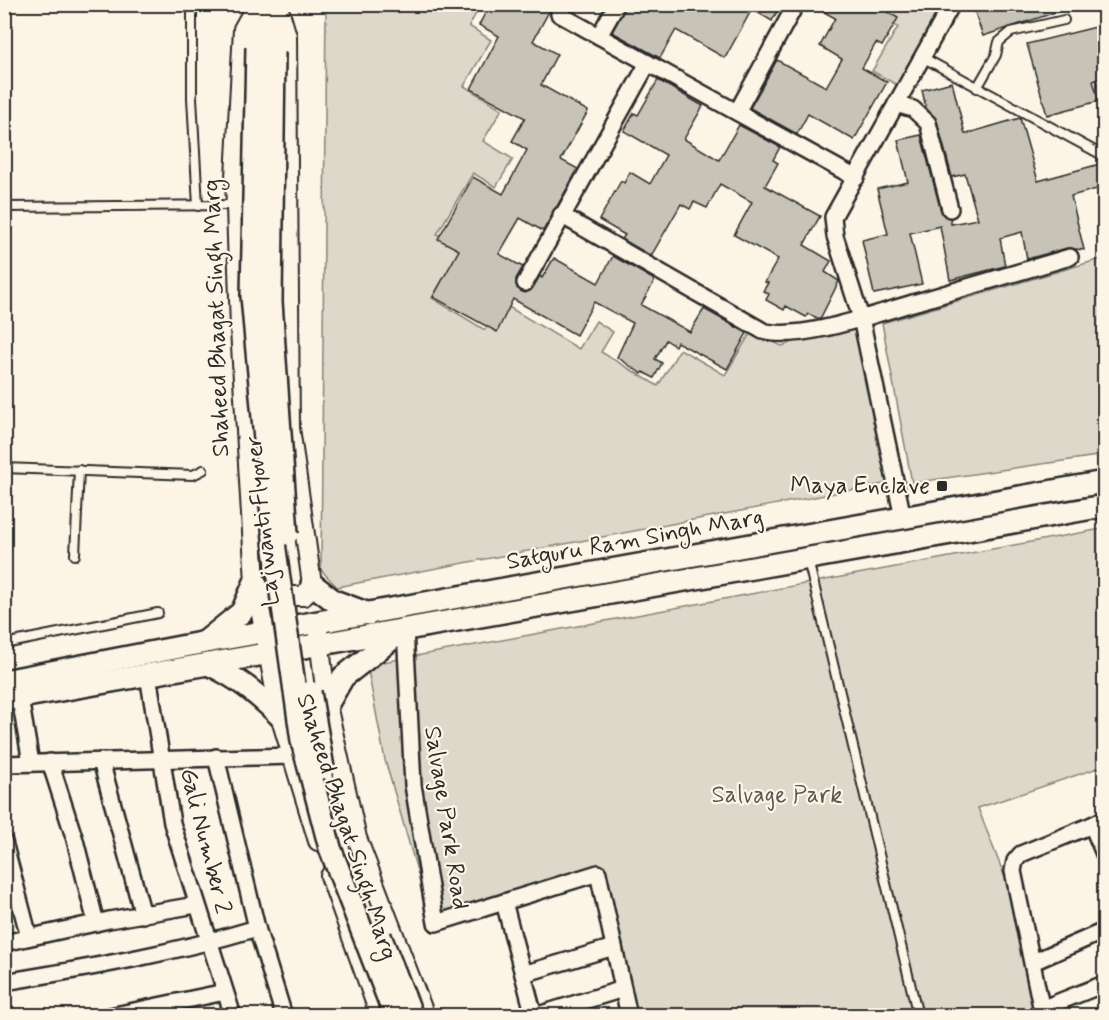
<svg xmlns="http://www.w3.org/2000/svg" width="1109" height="1020" viewBox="0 0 1109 1020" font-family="Mynerve,sans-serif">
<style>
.green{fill:#ded8ca;stroke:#84827a;stroke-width:1.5}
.building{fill:#c8c3b7;stroke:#2b2b2b;stroke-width:1.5}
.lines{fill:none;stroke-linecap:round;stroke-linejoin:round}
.service-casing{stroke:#2b2b2b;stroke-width:12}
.minor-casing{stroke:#2b2b2b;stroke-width:20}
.tertiary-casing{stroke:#2b2b2b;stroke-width:22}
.secondary-casing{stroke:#2b2b2b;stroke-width:26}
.service{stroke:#fcf5e5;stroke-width:8}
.minor{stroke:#fcf5e5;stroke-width:15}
.tertiary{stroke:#fcf5e5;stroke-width:18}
.secondary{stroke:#fcf5e5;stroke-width:21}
.secondary-bridge-casing{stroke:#2b2b2b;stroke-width:26;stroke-linecap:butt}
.secondary-bridge{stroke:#fcf5e5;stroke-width:21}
.poi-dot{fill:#2b2b2b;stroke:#fcf5e5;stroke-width:2}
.labels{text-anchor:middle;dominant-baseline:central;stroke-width:4.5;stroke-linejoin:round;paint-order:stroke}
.street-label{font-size:24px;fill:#2b2b2b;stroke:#fcf5e5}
.poi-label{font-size:24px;fill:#2b2b2b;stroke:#fcf5e5;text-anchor:end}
.park-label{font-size:24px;fill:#585653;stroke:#fcf5e5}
</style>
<rect width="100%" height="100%" fill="#fcf5e5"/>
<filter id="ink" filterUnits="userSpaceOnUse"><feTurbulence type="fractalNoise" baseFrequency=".0167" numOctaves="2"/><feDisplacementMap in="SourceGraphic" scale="12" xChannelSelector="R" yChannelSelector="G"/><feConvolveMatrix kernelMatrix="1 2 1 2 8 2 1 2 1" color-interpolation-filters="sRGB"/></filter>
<g filter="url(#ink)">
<g class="green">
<polygon points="326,5 481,5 469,26 491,40 464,86 502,109 483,141 513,159 496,187 473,173 437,234 461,249 432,298 485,330 502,303 579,349 596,321 613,332 601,352 658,386 680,349 725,375 751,332 782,346 856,320 889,483 337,587 321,570"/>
<polygon points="860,5 944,5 897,85 872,71 898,27"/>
<polygon points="1104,258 1104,455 912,483 882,323"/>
<polygon points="1101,529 1104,540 1104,766 978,808 1014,901 1041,1015 626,1015 591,875 431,919 385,760 367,665"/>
</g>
<g class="building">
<polygon points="490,4 553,4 533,41 557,54 541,85 588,111 561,160 578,169 543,231 520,218 499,254 523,267 516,279 517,288 525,293 530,291 540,276 542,278 554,258 598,283 613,256 653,279 654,282 641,305 690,332 704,309 747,333 727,369 677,342 675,346 666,340 655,359 662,363 654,378 643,372 642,374 617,357 633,323 594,302 576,335 513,299 497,332 433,297 459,250 438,239 473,177 503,194 527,150 512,141 525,118 471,89 499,36 479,25"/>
<polygon points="627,4 781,4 772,21 752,9 725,58 676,30 660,58 612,32"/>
<polygon points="810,4 874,4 898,18 882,46 876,43 862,68 887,82 854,140 808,114 797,134 750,108 777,60 826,87 842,59 820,46 835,18"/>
<polygon points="972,4 1072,4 1072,7 983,36"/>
<polygon points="1104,25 1104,78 1093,81 1099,101 1047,115 1027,44"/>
<polygon points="658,80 703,106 684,139 719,160 739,125 780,147 773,160 778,163 765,186 820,216 804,245 831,261 825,272 839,281 820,319 808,314 806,317 786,306 784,310 766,300 769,294 763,291 768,283 765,282 778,259 734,235 752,202 720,184 707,208 694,202 690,209 681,204 651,256 622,239 625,235 599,220 621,181 624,183 630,172 650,184 666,155 624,131 634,113 638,115"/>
<polygon points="952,82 965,134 1020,118 1038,181 1100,164 1104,187 1071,196 1084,250 1067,248 1027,259 1022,232 1000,238 1005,266 950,280 940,226 910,233 922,284 874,294 862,240 888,234 877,189 908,182 898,140 921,135 941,211 950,218 951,224 978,219 965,174 952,177 937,121 926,108 922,90"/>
</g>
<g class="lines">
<g class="service-casing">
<g id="service">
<polyline points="192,4 192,98 198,206"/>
<polyline points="922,57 1104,156"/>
<polyline points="977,88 996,55 999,42 1011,32 1064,20"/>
<polyline points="4,207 235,205"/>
<polyline points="4,468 193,475 203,470"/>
<polyline points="75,555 79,470"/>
<polyline points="808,560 918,1016"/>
<polyline points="4,644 158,613"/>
</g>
</g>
<g class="minor-casing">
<g id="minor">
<polyline points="559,14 856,178"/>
<polyline points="599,36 617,4"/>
<polyline points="896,104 913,109 928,123 950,209"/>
<polyline points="737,112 796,4"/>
<path d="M 561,215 L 763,331 C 801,342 880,312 920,301 C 970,286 1020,272 1070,257"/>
<polyline points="525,283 648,63"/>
<polyline points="903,518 861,318 835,236 833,217 952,4"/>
<polyline points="405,629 413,785 436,923 598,873 629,1016"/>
<polyline points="148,675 172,823 233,1016"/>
<polyline points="20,698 31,763"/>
<polyline points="216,757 257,928 284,1016"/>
<polyline points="101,761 143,915"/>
<polyline points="50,762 75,840 96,923"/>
<polyline points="4,764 293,756"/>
<polyline points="1104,819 1092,825 1104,854"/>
<polyline points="4,842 29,937"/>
<polyline points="504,902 534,1016"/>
<polyline points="4,943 109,920 196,905"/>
<polyline points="1033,962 1104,931"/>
<polyline points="523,974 614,947"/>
<path d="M 4,982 C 90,968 174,953 257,928"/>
<polyline points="1041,1009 1104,984"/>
<polyline points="4,1011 6,1016"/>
<polyline points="110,1016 225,992"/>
<polyline points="535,1016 623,989"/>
<polyline points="1043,1016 1013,871 1015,861 1021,854 1092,825"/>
</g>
</g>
<g class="tertiary-casing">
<g id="tertiary">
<polyline points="256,6 243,29 235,177 240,329 255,582 280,716 318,841"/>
<polyline points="255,582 267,596 304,596 312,584 290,428 287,36 279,9"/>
<polyline points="318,631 327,705 357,838 425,1016"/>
<polyline points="330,876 380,1016"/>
</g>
</g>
<g class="secondary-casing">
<g id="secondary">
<polyline points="256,4 257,47"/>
<polyline points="274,52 276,4"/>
<polyline points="312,584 334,601 369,614"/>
<polyline points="206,641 242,612 255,582"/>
<path d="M 208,664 C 237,677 257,694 280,716"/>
<polyline points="4,681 206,642 1104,482"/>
<polyline points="4,700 1104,506"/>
<polyline points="327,705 343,677 402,631"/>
</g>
</g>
<use href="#service" class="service"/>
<use href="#minor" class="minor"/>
<use href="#tertiary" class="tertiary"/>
<use href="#secondary" class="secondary"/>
<g class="secondary-bridge-casing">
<g id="secondary-bridge">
<polyline points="257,47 252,296 275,550 302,741 330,848 395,1016"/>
<polyline points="274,52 271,302 287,534"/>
<polyline points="310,692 323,768"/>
<polyline points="380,936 412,1016"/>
</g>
</g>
<use href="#secondary-bridge" class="secondary-bridge"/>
</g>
</g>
<rect class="poi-dot" x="936" y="480" width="12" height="12" rx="3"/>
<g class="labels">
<g class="street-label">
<text transform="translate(217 318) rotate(-92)">Shaheed Bhagat Singh Marg</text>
<text transform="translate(263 521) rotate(-96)">Lajwanti Flyover</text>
<text transform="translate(635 540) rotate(-10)">Satguru Ram Singh Marg</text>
<text transform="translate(446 818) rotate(81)">Salvage Park Road</text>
<text transform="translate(346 827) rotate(72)">Shaheed Bhagat Singh Marg</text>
<text transform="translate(205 841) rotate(76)">Gali Number 2</text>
</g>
<g class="poi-label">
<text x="930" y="486">Maya Enclave</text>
</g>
<g class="park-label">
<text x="777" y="795">Salvage Park</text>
</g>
</g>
<rect width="1109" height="1020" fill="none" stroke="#fcf5e5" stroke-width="24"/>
<rect x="12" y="12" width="1085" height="996" fill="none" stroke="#2b2b2b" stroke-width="2" filter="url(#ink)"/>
</svg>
